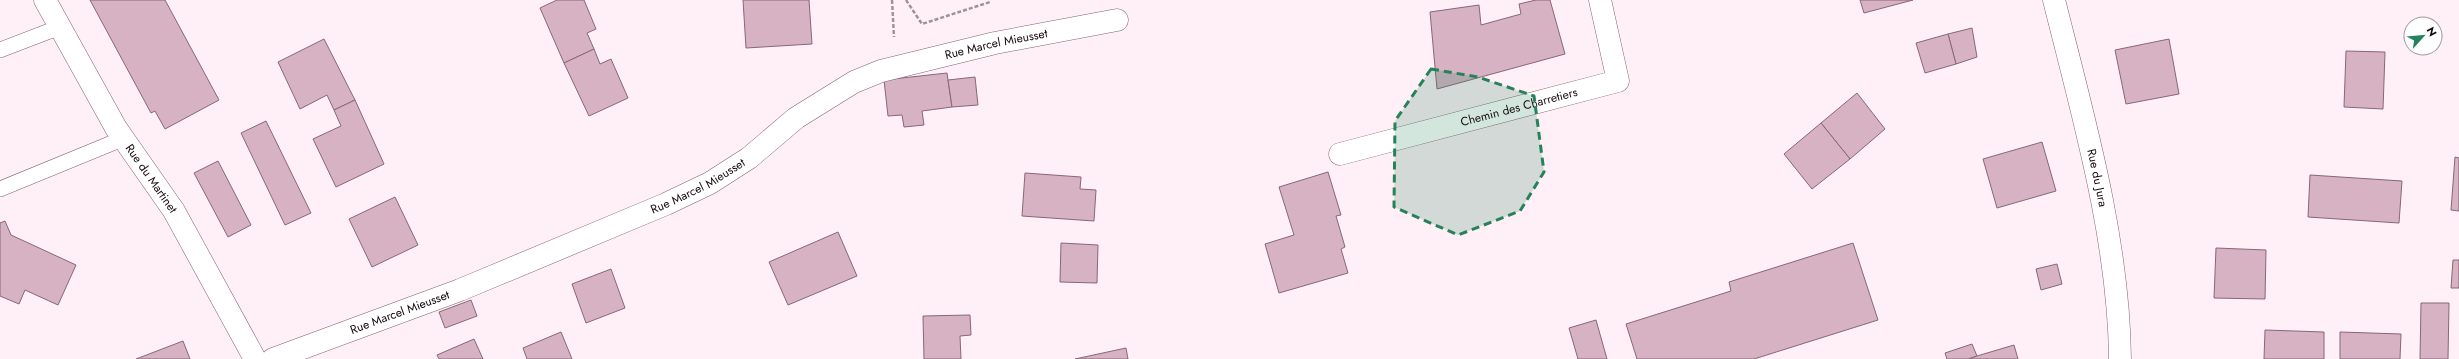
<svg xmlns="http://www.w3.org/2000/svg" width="2459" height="359" viewBox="0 0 2459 359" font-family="Jost,sans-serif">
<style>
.building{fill:#d6b2c3;stroke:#886777}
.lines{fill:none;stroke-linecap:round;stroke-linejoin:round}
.lane-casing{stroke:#836373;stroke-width:16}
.street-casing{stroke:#836373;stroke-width:23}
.secondary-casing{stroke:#836373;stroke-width:23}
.path{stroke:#a09298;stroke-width:2.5;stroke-dasharray:4 2;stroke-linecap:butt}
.lane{stroke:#fff;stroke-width:15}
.street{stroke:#fff;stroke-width:22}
.secondary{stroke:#fff;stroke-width:22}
.marked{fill:#24835b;fill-opacity:0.2;stroke:#24835b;stroke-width:3;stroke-dasharray:8 5;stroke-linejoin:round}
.labels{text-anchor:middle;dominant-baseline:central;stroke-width:4;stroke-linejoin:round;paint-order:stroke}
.street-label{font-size:12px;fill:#13070d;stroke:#fff}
</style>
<rect width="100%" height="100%" fill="#ffeff6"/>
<g class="building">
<polygon points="90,0 165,0 219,100 165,129 155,111 151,113"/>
<polygon points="557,0 584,0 596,29 587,33 594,49 564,63 540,8"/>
<polygon points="743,0 809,0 812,44 746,48"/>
<polygon points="1536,0 1550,0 1565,54 1437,89 1430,12 1479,5 1481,25 1521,14 1519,4"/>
<polygon points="1860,0 1913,0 1864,13"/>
<polygon points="1972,28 1977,57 1956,64 1948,34"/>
<polygon points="1948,34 1956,64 1925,73 1916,43"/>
<polygon points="324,39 355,100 334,110 327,95 300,109 278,62"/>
<polygon points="2169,39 2179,94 2126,104 2115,50"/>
<polygon points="594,49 600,64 611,59 628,98 589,116 564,63"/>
<polygon points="2346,51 2385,52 2383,109 2344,107"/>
<polygon points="947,73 952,107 922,111 924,125 904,127 902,115 888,116 884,80"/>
<polygon points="975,77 978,105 952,107 948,80"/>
<polygon points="1857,93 1885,129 1850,159 1821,123"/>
<polygon points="355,100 384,164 336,187 313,139 341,126 334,110"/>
<polygon points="266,121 311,213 285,225 241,133"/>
<polygon points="1821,123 1850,159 1812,189 1784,154"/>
<polygon points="2042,142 2056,191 1997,208 1983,159"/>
<polygon points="2455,157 2459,158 2459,211 2451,210"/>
<polygon points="218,161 251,225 228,237 194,173"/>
<polygon points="1328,172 1341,215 1336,216 1345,247 1341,249 1348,273 1279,293 1265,244 1294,235 1279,187"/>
<polygon points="1025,173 1081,177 1080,189 1096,190 1094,221 1022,216"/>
<polygon points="2310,175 2402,181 2399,223 2308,217"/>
<polygon points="395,197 418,245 372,267 349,219"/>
<polygon points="5,221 11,235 76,265 58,305 25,290 19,304 0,296 0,223"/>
<polygon points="838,232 857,276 788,305 769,262"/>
<polygon points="1061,243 1098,245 1097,283 1060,282"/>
<polygon points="1853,243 1878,320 1754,359 1637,359 1626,324 1731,291 1729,282"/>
<polygon points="2216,248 2266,250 2265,299 2214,298"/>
<polygon points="2453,260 2459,260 2459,288 2451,288"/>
<polygon points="2057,264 2062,284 2041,290 2036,269"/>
<polygon points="611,269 625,308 586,323 572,284"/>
<polygon points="471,300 477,316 445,328 439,312"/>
<polygon points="2421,303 2449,303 2448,359 2420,359"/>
<polygon points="970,315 971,335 960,336 961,359 924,359 923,316"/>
<polygon points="1596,320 1607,359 1578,359 1569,328"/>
<polygon points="2265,330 2324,332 2324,359 2264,359"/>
<polygon points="561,332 572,359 527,359 523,348"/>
<polygon points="2340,332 2401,334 2400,359 2340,359"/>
<polygon points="474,339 483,359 439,359 437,355"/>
<polygon points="183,341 190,359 136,359"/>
<polygon points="1972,344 1977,356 1968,359 1947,359 1945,353"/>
<polygon points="2014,345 2018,359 1969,359 1977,356"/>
<polygon points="1126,348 1128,359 1075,359"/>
</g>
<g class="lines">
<g class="lane-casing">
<g id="lane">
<polyline points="0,50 60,27"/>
<polyline points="0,189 122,139"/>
</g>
</g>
<g class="street-casing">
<g id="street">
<path id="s1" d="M 2054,0 C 2083,116 2119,240 2120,359"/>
<path id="s2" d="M 1340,154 L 1618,81 L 1600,0"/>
<path id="s3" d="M 273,359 L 460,290 L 666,204 L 710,183 L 749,158 L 796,118 L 854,82 L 881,71 L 995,43 L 1117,20"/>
</g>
</g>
<g class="secondary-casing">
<g id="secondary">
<path id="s4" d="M 45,0 L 116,128 L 174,211 L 255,359"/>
</g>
</g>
<g class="path">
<polyline points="892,0 894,37"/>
<polyline points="906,0 922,24 990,2"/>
</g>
<use href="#lane" class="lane"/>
<use href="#street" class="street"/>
<use href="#secondary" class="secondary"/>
</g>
<path class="marked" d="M 1431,69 L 1478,77 L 1534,96 L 1544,172 L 1520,211 L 1458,235 L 1394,207 L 1395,121 Z"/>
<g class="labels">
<g class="street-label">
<text stroke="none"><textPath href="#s3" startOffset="795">Rue Marcel Mieusset</textPath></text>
<text stroke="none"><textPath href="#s2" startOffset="185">Chemin des Charretiers</textPath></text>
<text stroke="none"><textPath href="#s1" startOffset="183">Rue du Jura</textPath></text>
<text stroke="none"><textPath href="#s4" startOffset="208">Rue du Martinet</textPath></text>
<text stroke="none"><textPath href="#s3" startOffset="459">Rue Marcel Mieusset</textPath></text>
<text stroke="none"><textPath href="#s3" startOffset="135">Rue Marcel Mieusset</textPath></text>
</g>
</g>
<g transform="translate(2423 36) rotate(63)"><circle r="19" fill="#ffffff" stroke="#a19c9e"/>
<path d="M0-3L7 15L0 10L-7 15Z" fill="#24835b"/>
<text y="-6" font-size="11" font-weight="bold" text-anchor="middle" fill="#13070d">N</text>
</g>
</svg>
